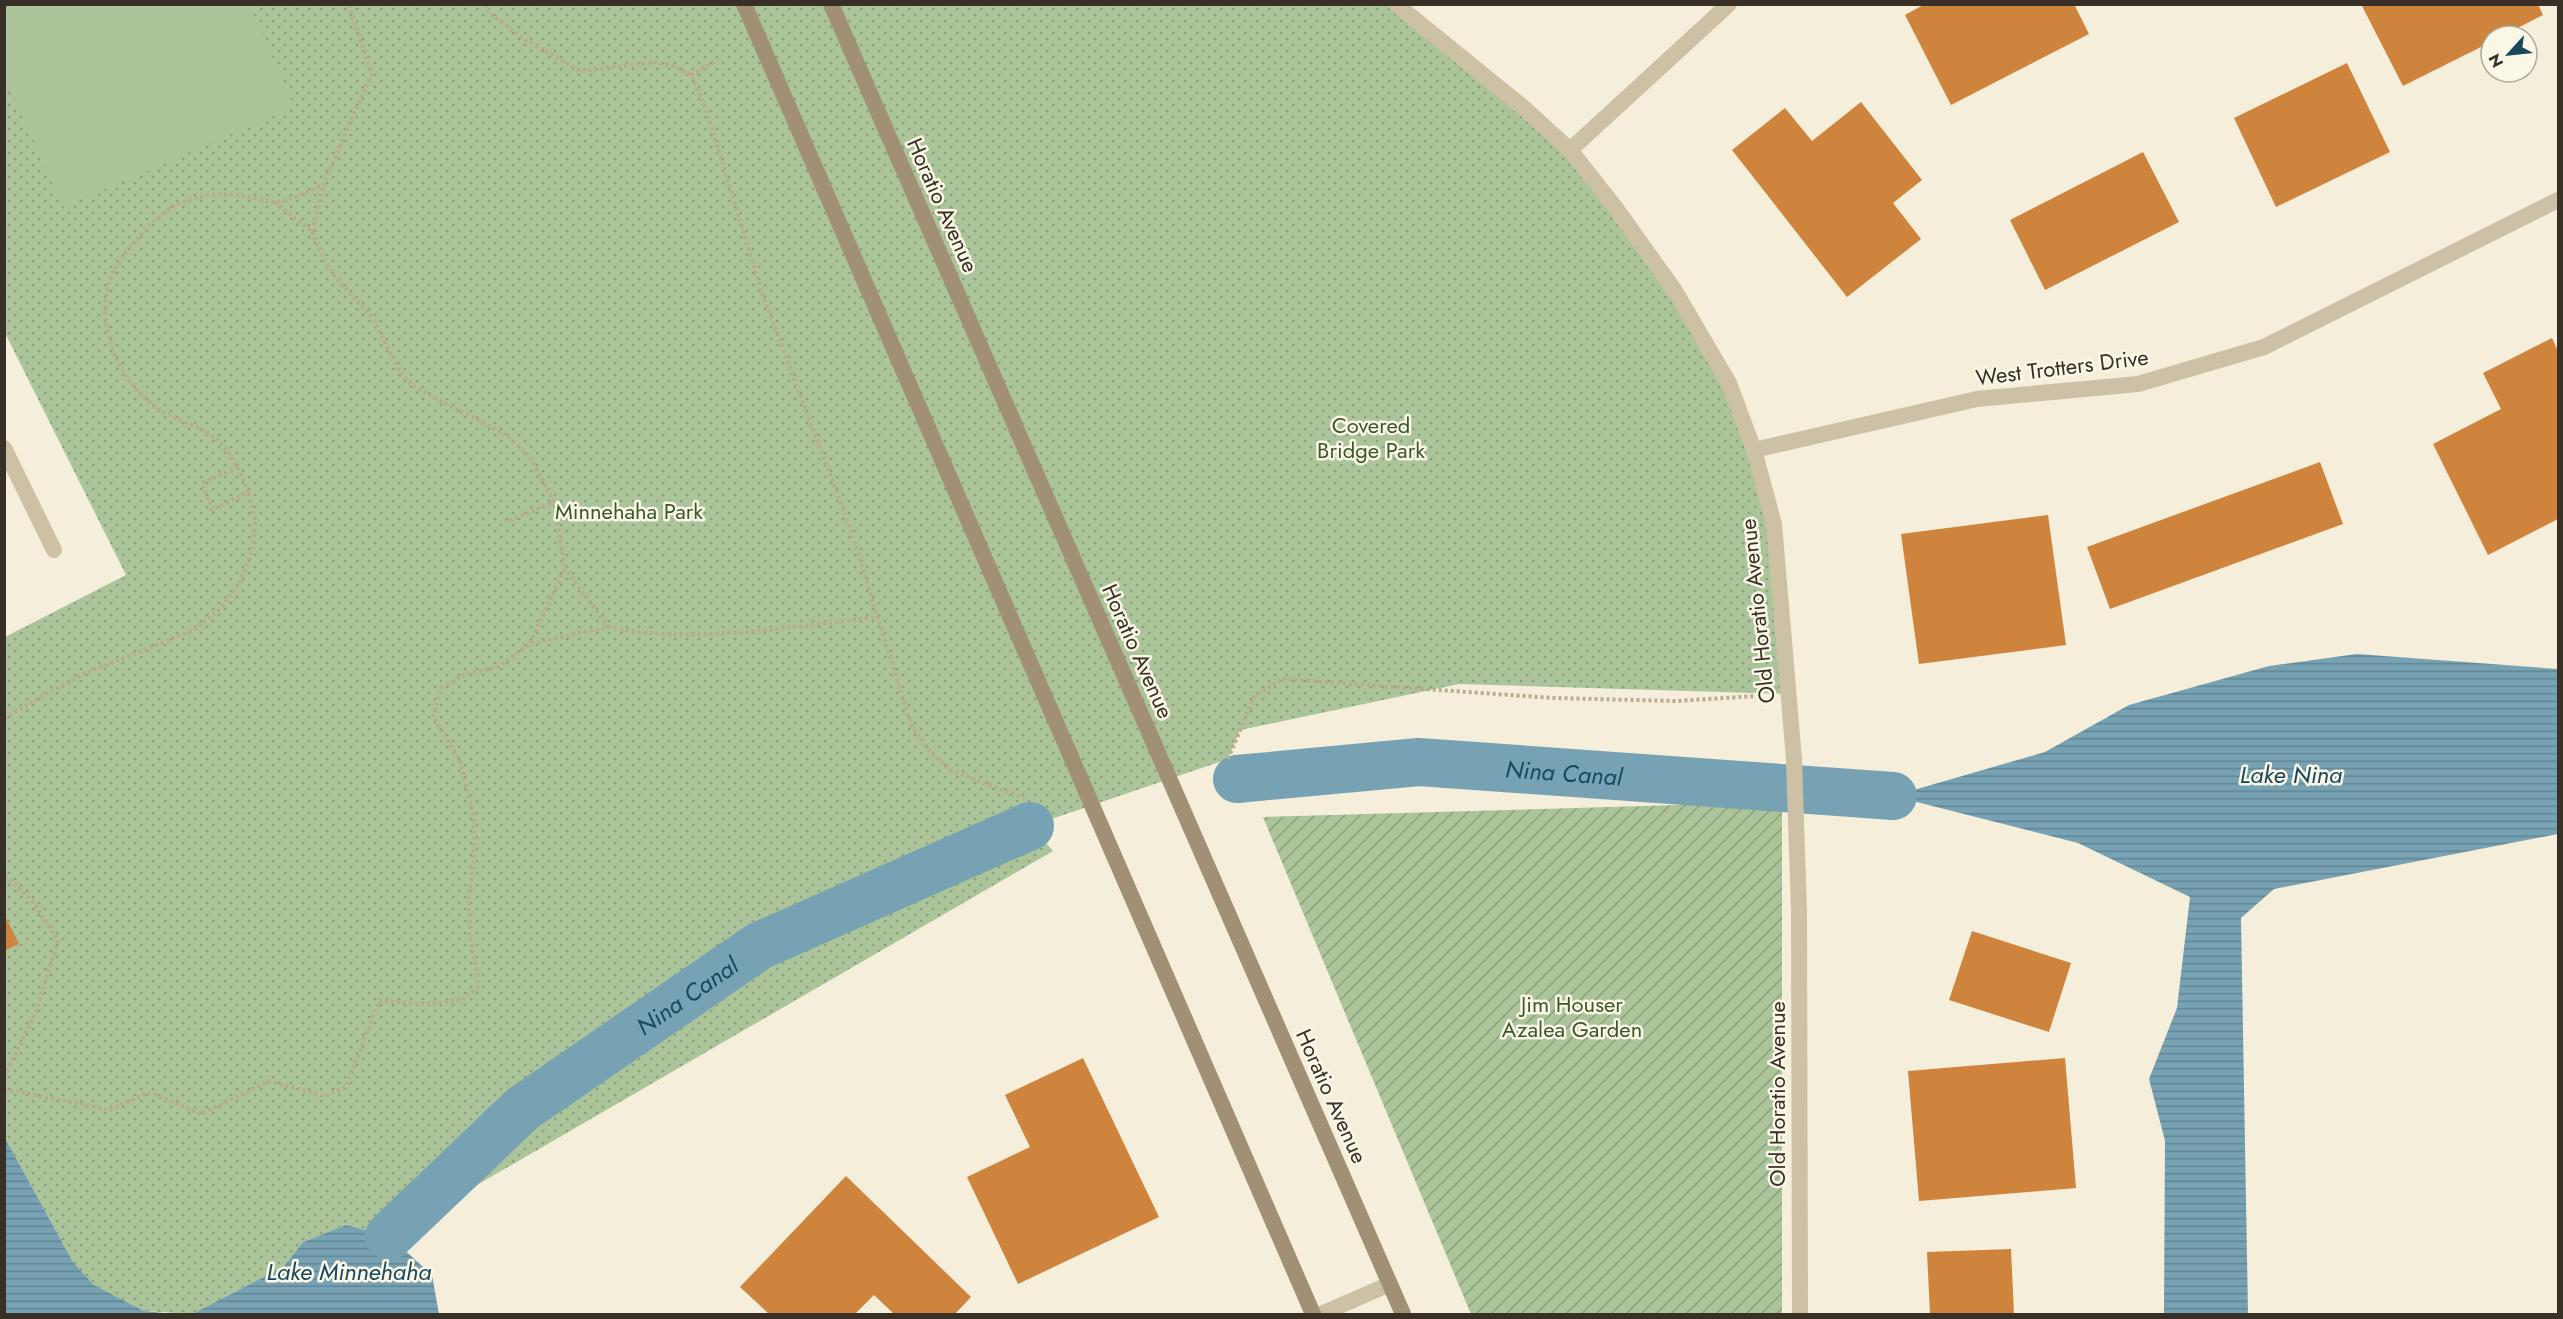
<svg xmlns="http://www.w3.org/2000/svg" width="2563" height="1319" viewBox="0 0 2563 1319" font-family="Jost,sans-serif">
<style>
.park{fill:url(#park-dots)}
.garden{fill:url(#garden-furrows)}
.pitch{fill:#abc499}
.water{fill:url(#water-rules)}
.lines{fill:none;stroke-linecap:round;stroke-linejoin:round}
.canal{stroke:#77a2b3;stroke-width:48}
.building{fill:#cf843d}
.path{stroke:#b9ab8f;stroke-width:4;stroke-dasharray:3 3;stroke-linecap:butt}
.minor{stroke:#cdc1a5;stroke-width:16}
.secondary{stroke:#a19076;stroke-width:16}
.labels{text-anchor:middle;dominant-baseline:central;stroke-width:5;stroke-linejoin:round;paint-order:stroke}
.street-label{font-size:22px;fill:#383027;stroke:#fbf7e7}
.park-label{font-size:22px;fill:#3b5829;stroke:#fbf7e7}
.water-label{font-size:24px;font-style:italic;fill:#19485d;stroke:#fbf7e7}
</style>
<defs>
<pattern id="park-dots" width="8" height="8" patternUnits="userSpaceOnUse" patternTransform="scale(1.5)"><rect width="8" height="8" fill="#abc499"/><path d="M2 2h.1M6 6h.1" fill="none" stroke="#8ca07d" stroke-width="1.8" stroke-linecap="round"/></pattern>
<pattern id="garden-furrows" width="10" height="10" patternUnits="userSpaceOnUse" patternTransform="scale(1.5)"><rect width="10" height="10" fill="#abc499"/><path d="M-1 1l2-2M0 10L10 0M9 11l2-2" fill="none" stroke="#8ca07d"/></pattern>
<pattern id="water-rules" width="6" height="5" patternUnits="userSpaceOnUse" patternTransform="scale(1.5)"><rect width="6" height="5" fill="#77a2b3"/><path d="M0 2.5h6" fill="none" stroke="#638492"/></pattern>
</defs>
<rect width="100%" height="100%" fill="#f4eeda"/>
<polygon class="park" points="5,5 1396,5 1570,150 1729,383 1774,524 1789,694 1459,684 1240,730 1228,759 1031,826 1053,851 389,1236 346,1225 303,1242 283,1267 192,1314 144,1311 94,1285 73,1262 5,1138 5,637 126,575 5,333"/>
<polygon class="garden" points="1782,802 1782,1314 1471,1314 1263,817"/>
<polygon class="pitch" points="4,5 250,5 294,107 63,207 5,77"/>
<g class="water">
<polygon points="2357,654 2558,669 2558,834 2274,889 2241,918 2248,1314 2164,1314 2165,1141 2149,1079 2177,1008 2190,897 2078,843 1893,796 2045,752 2129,705 2269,666"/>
<polygon points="5,1138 73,1262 94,1285 144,1311 175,1314 5,1314"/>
<polygon points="346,1225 389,1236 432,1275 439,1314 192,1314 283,1267 303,1242"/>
</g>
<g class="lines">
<g class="canal">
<path id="s1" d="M 1237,779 L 1419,762 L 1893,796"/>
<path id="s2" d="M 389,1236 L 522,1109 L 759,946 L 1030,826"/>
</g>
</g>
<g class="building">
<polygon points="1925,4 2074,4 2089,34 1951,105 1905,15"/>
<polygon points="2361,4 2538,4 2543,15 2502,36 2491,36 2491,42 2403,86"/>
<polygon points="2347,63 2390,152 2276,207 2234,118"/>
<polygon points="1861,102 1922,180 1893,203 1921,239 1847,297 1732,150 1785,108 1812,141"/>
<polygon points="2143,152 2179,222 2045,290 2010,220"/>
<polygon points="2552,338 2558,351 2558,519 2488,555 2433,444 2501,409 2483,373"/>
<polygon points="2320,462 2343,524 2110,609 2087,547"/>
<polygon points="2048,515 2066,645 1919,664 1901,534"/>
<polygon points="4,914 19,944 4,951"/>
<polygon points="1972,931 2071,963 2049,1032 1949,1000"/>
<polygon points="1083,1058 1159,1217 1018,1284 967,1177 1030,1147 1005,1095"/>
<polygon points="2065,1058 2076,1188 1919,1201 1908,1071"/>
<polygon points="846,1176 971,1297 955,1314 894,1314 874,1295 855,1314 769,1314 740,1287"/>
<polygon points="2011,1249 2014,1314 1930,1314 1927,1252"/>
</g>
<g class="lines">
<g class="path">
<polyline points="485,4 490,13 524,39 580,71 655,62 671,65 691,75 704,103 763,296 850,528 912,727 931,753 950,770 1024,798"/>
<polyline points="691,75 718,60"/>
<polyline points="275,202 312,232 323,186"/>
<polyline points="312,232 327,265 339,282 372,317 401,374 418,389 504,434 529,455 554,502 506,522"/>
<path d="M 238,467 L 202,483 L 212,510 L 248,492 C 241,473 232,452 215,438 C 199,425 170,419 151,404 C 110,371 88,302 122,258 C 139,236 160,210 186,201 C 207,193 228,193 249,197 C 257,198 268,203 276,202 C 289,201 310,190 323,185 L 372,73 L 348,4"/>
<path d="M 608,627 C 695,645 790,626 878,617"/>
<polyline points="530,643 565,568 554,502"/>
<polyline points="4,718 81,675 194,630 220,609 241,581 253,548 255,520 248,492"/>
<polyline points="1228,759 1255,695 1282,679 1553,698 1677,701 1756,696"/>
<polyline points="4,878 10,880 34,903 58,941 36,1012 4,1078"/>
<polyline points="4,1089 110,1110 149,1092 201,1114 269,1081 324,1096 346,1087 379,1001 425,1004 462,1000 477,988 478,977 470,934 469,894 474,860 474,817 459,759 433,717 441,688 466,674 498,667 530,644 608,627 565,568"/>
</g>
<g class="minor">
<polyline points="1396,4 1524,108 1570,150 1615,207 1675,291 1729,383 1754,450 1774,524 1794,759 1799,911 1800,1314"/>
<polyline points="1570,150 1729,4"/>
<polyline points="4,448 54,550"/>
<polyline points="1754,450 1977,399 2138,384 2264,347 2558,200"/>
<polyline points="1321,1314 1390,1284"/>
</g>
<g class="secondary">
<polyline points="744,4 1313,1314"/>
<polyline points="831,4 1403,1314"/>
</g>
</g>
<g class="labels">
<g class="street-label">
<text transform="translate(943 205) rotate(66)">Horatio Avenue</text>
<text transform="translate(2062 367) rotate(-7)">West Trotters Drive</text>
<text transform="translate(1757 611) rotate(-96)">Old Horatio Avenue</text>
<text transform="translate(1138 651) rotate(66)">Horatio Avenue</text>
<text transform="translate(1777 1094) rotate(-90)">Old Horatio Avenue</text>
<text transform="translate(1332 1096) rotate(66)">Horatio Avenue</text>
</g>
<g class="park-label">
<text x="1371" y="425">Covered<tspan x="1371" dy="25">Bridge Park</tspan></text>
<text x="629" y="511">Minnehaha Park</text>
<text x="1572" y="1004">Jim Houser<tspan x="1572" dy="25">Azalea Garden</tspan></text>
</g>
<g class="water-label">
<text stroke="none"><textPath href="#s1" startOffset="328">Nina Canal</textPath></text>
<text x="2291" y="774">Lake Nina</text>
<text stroke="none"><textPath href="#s2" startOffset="384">Nina Canal</textPath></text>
<text x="349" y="1271">Lake Minnehaha</text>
</g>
</g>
<rect width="2563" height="1319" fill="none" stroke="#383027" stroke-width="12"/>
<g transform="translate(2509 54) rotate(243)"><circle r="28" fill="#fbf7e7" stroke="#ada79a" stroke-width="1.5"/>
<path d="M0-4.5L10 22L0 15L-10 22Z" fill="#19485d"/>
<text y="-9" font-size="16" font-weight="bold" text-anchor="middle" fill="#383027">N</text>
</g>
</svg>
